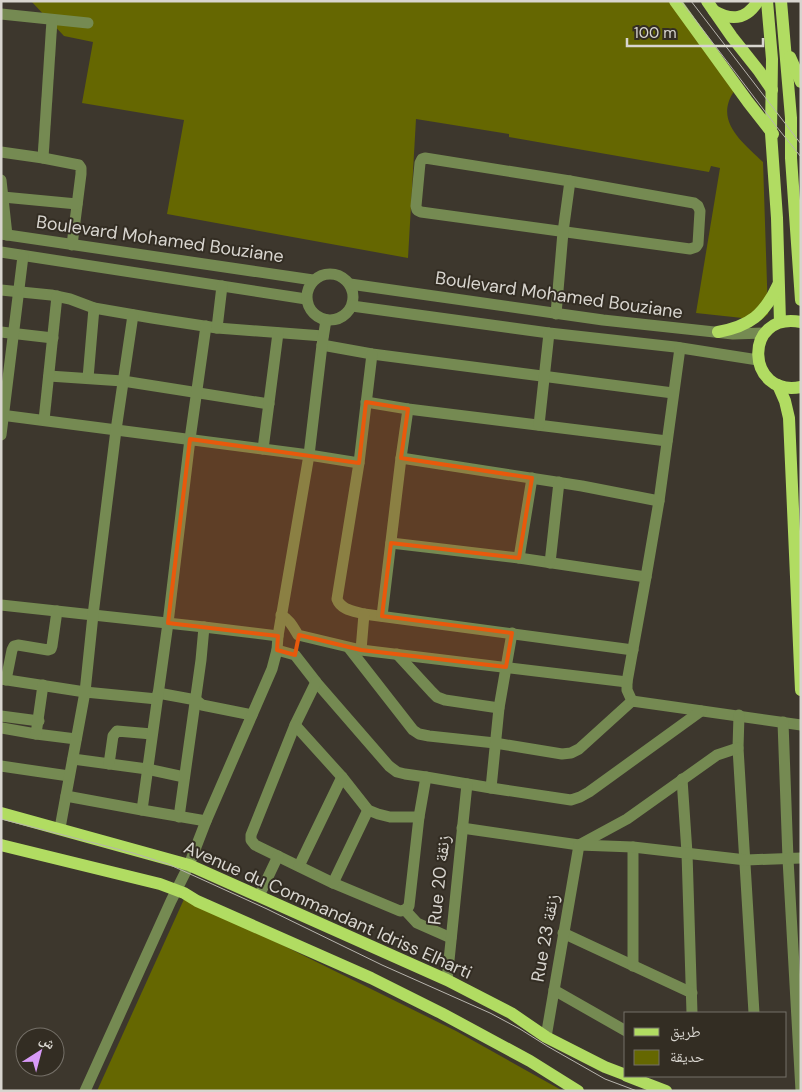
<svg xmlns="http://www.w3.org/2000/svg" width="802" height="1092" viewBox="0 0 802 1092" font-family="'DM Sans','Noto Naskh Arabic',sans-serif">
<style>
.green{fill:#656701}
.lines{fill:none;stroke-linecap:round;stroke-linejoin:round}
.minor{stroke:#758a52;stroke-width:11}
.major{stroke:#b1dc62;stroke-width:12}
.tram{stroke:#b7b4ad;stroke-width:1}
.marked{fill:#e8590c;fill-opacity:0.2;stroke:#e8590c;stroke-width:4;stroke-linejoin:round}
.labels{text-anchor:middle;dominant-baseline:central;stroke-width:4;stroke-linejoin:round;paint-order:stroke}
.street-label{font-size:18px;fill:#d8d5cf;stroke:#332d23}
</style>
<rect width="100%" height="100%" fill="#3d372d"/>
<g class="green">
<path d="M 31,1 L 671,1 L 735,90 C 713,120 742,142 763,162 L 768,314 L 761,320 L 696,313 L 720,168 L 711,166 L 709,172 L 509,137 L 509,134 L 416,119 L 408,258 L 167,214 L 184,120 L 82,103 L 93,42 L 64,36 Z"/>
<polygon points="185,897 456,1031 563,1091 97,1091"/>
</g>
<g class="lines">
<g class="minor">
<polyline points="1,14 88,23"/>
<polyline points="1,152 43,158 79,165 81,168 81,174 72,245"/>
<polyline points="43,158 52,20"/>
<polygon points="425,158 570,181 694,203 698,206 700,211 698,244 696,247 690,249 421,212 417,210 416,206 420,163 422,159"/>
<polyline points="1,180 7,235"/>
<polyline points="3,197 77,204"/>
<polyline points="1,234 313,280"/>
<polyline points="1,252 306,299"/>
<circle cx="330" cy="297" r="23"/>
<polyline points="350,284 603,320 733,334 764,333"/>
<polyline points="1,290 51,295 70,299 94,308 152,318 217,328 323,336"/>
<polyline points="352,306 549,333 675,347 758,360"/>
<polyline points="556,314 563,232 570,181"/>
<polyline points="217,328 222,286"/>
<polyline points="1,332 53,338"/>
<polyline points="322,345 372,354 673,393"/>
<path d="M 372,354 L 359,463 L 337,599 C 341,610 354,611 364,614 L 633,650"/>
<polyline points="49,376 123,381 269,404"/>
<polyline points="88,378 94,308"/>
<polyline points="366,402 408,409 667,441"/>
<polyline points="1,415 309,455 359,463"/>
<polyline points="44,420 57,296"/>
<polyline points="539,425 549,333"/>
<polyline points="1,435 23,256"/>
<polyline points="263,449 278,333"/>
<polyline points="401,458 582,486 659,501"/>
<polyline points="391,543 519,558 646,577"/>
<polyline points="519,558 532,478"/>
<polyline points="550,563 559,482"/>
<polyline points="1,605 204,627 278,636"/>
<path d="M 281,615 C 290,620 293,627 298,635 L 361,650 L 627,682"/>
<polyline points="382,616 401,458 408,409"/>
<polyline points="349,648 413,730 419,734 429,736 495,743 562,754 571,753 579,749 632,701 801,725"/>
<polyline points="277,650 295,655 316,682 389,766 397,772 405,774 426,777 491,788 571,800 580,797 589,792 701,711"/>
<polyline points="361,650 364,614"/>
<polyline points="397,654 432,692 437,697 445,700 499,708"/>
<polyline points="1,679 85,692 157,699"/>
<polyline points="6,680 12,650 14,646 18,645 48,650 51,649 52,646 57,611"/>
<polyline points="316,682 295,725 251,835 251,840 255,845 333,883 400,911 405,910 409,906 419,817 426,777"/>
<polyline points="158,693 196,700 202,705 252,715"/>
<polyline points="632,701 627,690 627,682 646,577 659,501 680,348"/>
<polyline points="739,715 738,748 754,1013"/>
<polyline points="1,716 39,721"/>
<polyline points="783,722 788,859 801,1091"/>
<polyline points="295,725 342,777 368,810 378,814 390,817 419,817"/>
<polyline points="2,728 36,734 76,739"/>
<polyline points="36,734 43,685"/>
<polyline points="73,759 147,769 184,777"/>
<polyline points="109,764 113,736 117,731 152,734"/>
<polyline points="1,766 69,776"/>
<polyline points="682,779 687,853 692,1013"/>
<polyline points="491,788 499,708 512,633"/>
<polyline points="66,796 142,810"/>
<polyline points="179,817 201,660 204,627"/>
<polyline points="206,821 142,810 168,623 190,439 206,326"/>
<polyline points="60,828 85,692 93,615 116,430 133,315"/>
<polyline points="462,828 579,845 627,819 717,755 738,748"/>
<polyline points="299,866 342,777"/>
<polyline points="333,883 368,810"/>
<polyline points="259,896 278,856"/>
<polyline points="405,910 417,923 451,938"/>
<polyline points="563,933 692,993"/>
<polyline points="633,966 633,847"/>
<polyline points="447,980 467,784"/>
<polyline points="554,990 626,1031"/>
<polyline points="546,1037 579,845 633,847 746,860 801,858"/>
<polyline points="85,1091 171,901 189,865 206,821 272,669 277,650 278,636 309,455 322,345 326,320"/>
</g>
<g class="major">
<polyline points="675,1 748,102 773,134"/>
<polyline points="707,1 732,37 759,71 772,90"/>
<polyline points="767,1 772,59 771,133 777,218 780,322"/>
<polyline points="781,1 791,118 791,158 801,300"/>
<path d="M 714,11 C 732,21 746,20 758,1"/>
<polyline points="790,57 801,82"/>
<path d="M 801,322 C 742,311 746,398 801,387"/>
<path d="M 718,332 C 750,326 764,315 778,285"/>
<polyline points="778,385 785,401 789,418 801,690"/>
<polyline points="1,813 189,865 447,980 511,1013 546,1037 605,1067 626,1075"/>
<polyline points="1,845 160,884 184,893 197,901 371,978 441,1013 530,1061 578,1091"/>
<polyline points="627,1076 666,1091"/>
</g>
<g class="tram">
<polyline points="681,1 776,126 801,157"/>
<polyline points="691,1 801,144"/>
<polyline points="1,819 133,853 168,864 267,909 382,965 490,1013 520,1029 547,1046 605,1079 637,1091"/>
</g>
</g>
<path class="marked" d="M 366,402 L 408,409 L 401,458 L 532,478 L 519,558 L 391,543 L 382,616 L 512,633 L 506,667 L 361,650 L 299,635 L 295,655 L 277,650 L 278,636 L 168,623 L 190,439 L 359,463 Z"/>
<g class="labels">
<g class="street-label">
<text transform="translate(160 239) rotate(8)">Boulevard Mohamed Bouziane</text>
<text transform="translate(559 295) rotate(8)">Boulevard Mohamed Bouziane</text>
<text transform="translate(439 880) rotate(-84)">Rue 20 زنقة</text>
<text transform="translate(328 910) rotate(24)">Avenue du Commandant Idriss Elharti</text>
<text transform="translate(545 938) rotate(-80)">Rue 23 زنقة</text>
</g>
</g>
<rect width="802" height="1092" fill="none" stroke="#d8d5cf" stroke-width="5"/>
<rect x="624" y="1012" width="162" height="65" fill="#332d23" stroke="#757068"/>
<rect x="634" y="1028" width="25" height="8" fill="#b1dc62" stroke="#757068"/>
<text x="670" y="1037" font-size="15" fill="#d8d5cf">طريق</text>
<rect x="634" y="1050" width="25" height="15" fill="#656701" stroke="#757068"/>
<text x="670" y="1062" font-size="15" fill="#d8d5cf">حديقة</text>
<g transform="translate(40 1052) rotate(36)"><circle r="24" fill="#332d23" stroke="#757068"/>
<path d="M0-4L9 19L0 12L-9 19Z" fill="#d89af8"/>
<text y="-8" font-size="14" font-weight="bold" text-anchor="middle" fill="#d8d5cf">ش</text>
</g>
<path d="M627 38v8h136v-8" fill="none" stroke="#d8d5cf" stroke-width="2.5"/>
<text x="634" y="38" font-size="15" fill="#d8d5cf" stroke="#332d23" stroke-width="4" paint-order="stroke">100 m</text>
</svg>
